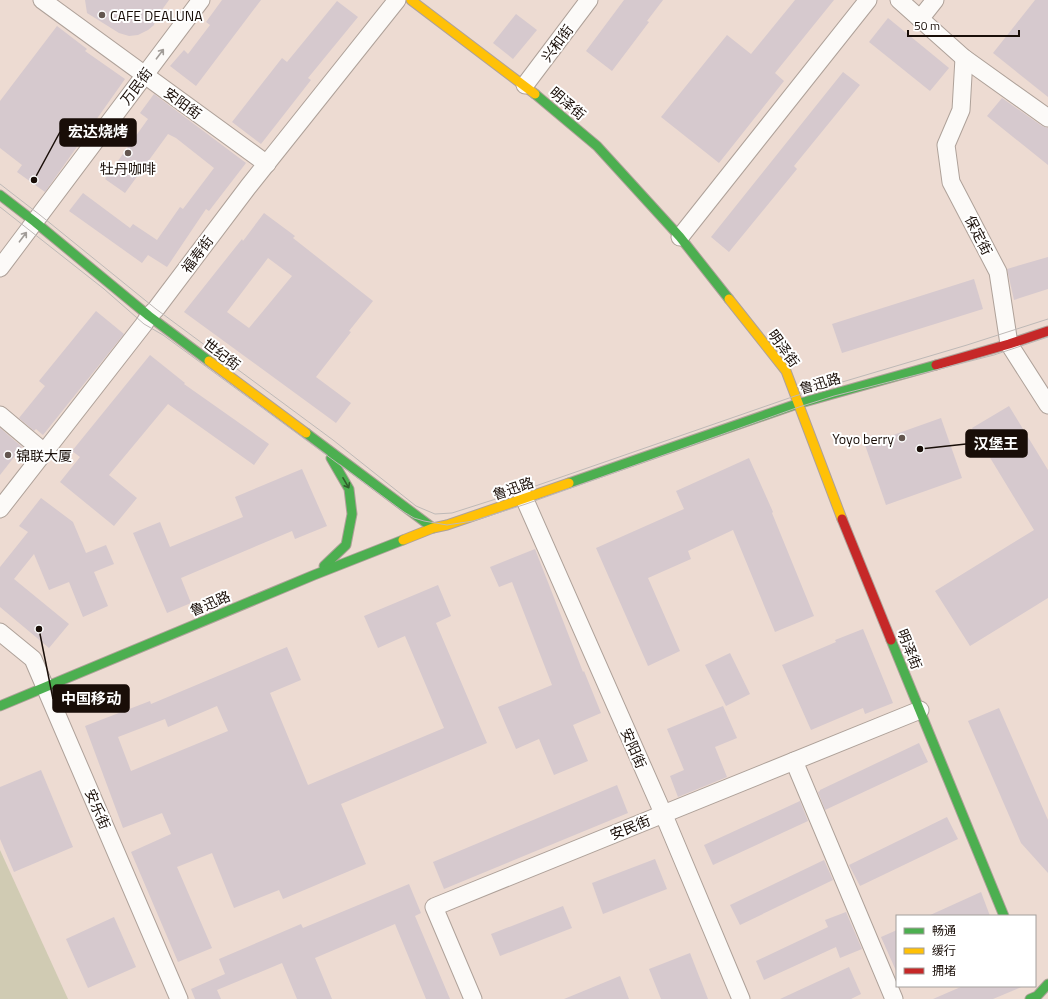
<svg xmlns="http://www.w3.org/2000/svg" width="1048" height="999" viewBox="0 0 1048 999" font-family="'Titillium Web','Noto Sans SC',sans-serif">
<style>
.green{fill:#d0cbb3}
.building{fill:#d6c9ce;fill-rule:evenodd}
.lines{fill:none;stroke-linecap:round;stroke-linejoin:round}
.street-casing{stroke:#aea199;stroke-width:19}
.fast-casing{stroke:#aea199;stroke-width:11}
.slow-casing{stroke:#aea199;stroke-width:11}
.jam-casing{stroke:#aea199;stroke-width:11}
.street{stroke:#fcfaf8;stroke-width:17}
.fast{stroke:#4caf50;stroke-width:9}
.slow{stroke:#ffc107;stroke-width:9}
.jam{stroke:#c62828;stroke-width:9}
.tram{stroke:#beb9b7;stroke-width:1}
.oneway{stroke:#a19c98}
.oneway2{stroke:#325e2c}
.poi-dot{fill:#63564f;stroke:#fff;stroke-width:1.5}
.labels{text-anchor:middle;dominant-baseline:central;stroke-width:4;stroke-linejoin:round;paint-order:stroke}
.poi-label{font-size:14px;fill:#190e08;stroke:#fff;text-anchor:start}
.street-label{font-size:14px;fill:#190e08;stroke:#fff}
.leader{fill:none;stroke:#190e08;stroke-width:1.5}
.callout-dot{fill:#190e08;stroke:#fff;stroke-width:1.5}
.callout{fill:#190e08;stroke:#190e08;stroke-width:1.5}
.callout-label{font-size:15px;text-anchor:middle;font-weight:bold;fill:#fff}
</style>
<rect width="100%" height="100%" fill="#eddbd2"/>
<polygon class="green" points="0,850 68,999 0,999"/>
<g class="building">
<polygon points="85,0 169,0 156,18 154,25 148,30 138,35 129,36 119,33 87,13"/>
<polygon points="222,0 261,0 196,86 170,66 184,50 188,54 210,25 206,22"/>
<polygon points="624,0 663,0 647,21 649,22 612,71 586,51"/>
<polygon points="795,0 834,0 775,73 784,81 719,163 661,117 727,35 751,54"/>
<polygon points="1035,0 1048,0 1048,97 993,53"/>
<polygon points="337,1 358,17 308,78 311,80 261,144 232,122 282,58 287,62"/>
<polygon points="516,14 537,30 513,59 493,43"/>
<polygon points="888,18 949,68 930,91 869,42"/>
<polygon points="57,26 87,49 85,51 125,79 45,192 17,172 22,165 0,148 0,101"/>
<polygon points="843,72 860,85 794,166 797,169 729,252 711,237"/>
<polygon points="154,94 246,163 209,211 206,209 167,267 148,255 142,263 69,211 83,193 130,228 133,224 157,240 180,207 183,209 214,168 176,138 168,134 125,193 105,179 148,119 140,113"/>
<polygon points="1002,98 1042,126 1048,128 1048,165 987,116"/>
<path d="M 264,213 L 295,236 L 293,238 L 373,301 L 349,331 L 351,332 L 316,377 L 351,403 L 336,423 L 184,312 L 242,239 L 243,241 ZM 268,258 L 292,276 L 249,328 L 227,312 Z"/>
<polygon points="1048,257 1048,289 1014,300 1007,269"/>
<polygon points="974,279 983,309 842,353 832,324"/>
<polygon points="96,311 124,334 43,435 36,429 34,431 19,418 45,386 39,381"/>
<polygon points="150,355 185,383 184,384 269,444 254,465 168,404 109,475 137,498 114,526 60,482 80,457 72,451"/>
<polygon points="1009,406 1048,470 1048,598 970,646 935,591 1034,530 972,428"/>
<polygon points="941,418 962,478 886,505 865,445"/>
<polygon points="0,428 22,447 0,475"/>
<polygon points="749,458 773,512 772,513 814,616 775,632 733,530 688,551 691,559 648,578 680,651 648,666 596,548 684,509 676,491"/>
<polygon points="302,469 327,526 295,539 292,531 181,578 191,603 167,613 133,533 160,522 170,547 243,517 235,497"/>
<polygon points="41,498 73,522 86,553 106,545 114,564 94,572 108,606 83,617 69,582 49,590 34,554 14,579 69,624 49,648 0,607 0,567 28,532 19,526"/>
<polygon points="535,549 583,672 584,671 601,713 573,725 588,761 554,775 539,739 516,749 498,707 552,685 512,582 499,587 490,567"/>
<path d="M 438,585 L 451,616 L 436,623 L 487,743 L 341,804 L 366,864 L 283,899 L 279,890 L 234,908 L 212,853 L 177,867 L 212,948 L 178,962 L 131,852 L 171,834 L 162,813 L 123,828 L 85,726 L 150,701 L 151,704 L 287,647 L 301,680 L 270,693 L 308,785 L 444,728 L 405,636 L 378,648 L 364,616 ZM 217,706 L 228,731 L 131,771 L 118,737 L 165,719 L 168,727 Z"/>
<polygon points="863,629 893,703 865,714 863,708 811,730 782,665 836,642 835,640"/>
<polygon points="730,653 750,694 726,706 705,665"/>
<polygon points="723,706 737,738 715,747 727,777 678,797 670,776 684,770 667,729"/>
<polygon points="999,708 1048,820 1048,873 1021,843 968,721"/>
<polygon points="919,743 928,762 825,810 818,792 820,791 820,790"/>
<polygon points="41,770 73,847 14,872 0,839 0,787"/>
<polygon points="617,785 628,813 444,889 433,862"/>
<polygon points="800,801 808,821 713,865 704,845"/>
<polygon points="947,817 958,839 860,886 849,865"/>
<polygon points="655,859 667,889 603,914 592,883"/>
<polygon points="824,860 833,880 740,925 730,905"/>
<polygon points="409,884 421,913 415,916 450,999 426,999 395,924 315,958 332,999 297,999 282,963 217,990 221,999 195,999 191,989 225,974 219,959 301,924 303,928"/>
<polygon points="981,892 990,916 928,916"/>
<polygon points="563,906 572,928 500,956 491,934"/>
<polygon points="846,912 862,949 840,958 836,947 764,980 756,961 828,927 825,920"/>
<polygon points="114,917 136,967 88,988 66,939"/>
<polygon points="897,930 897,973 881,937"/>
<polygon points="690,953 708,999 661,999 649,969"/>
<polygon points="849,967 861,994 851,999 780,999"/>
<polygon points="620,976 629,999 564,999"/>
<polygon points="963,986 1024,986 993,999 933,999"/>
</g>
<g class="lines">
<g class="street-casing">
<g id="street">
<polyline points="42,0 267,164"/>
<polyline points="899,0 964,58 1048,118"/>
<polyline points="920,19 935,0"/>
<polyline points="964,58 961,110 946,145 951,182 998,272 1009,344 1048,405"/>
<polyline points="525,85 589,0"/>
<polyline points="680,237 868,0"/>
<polyline points="0,268 201,0"/>
<polyline points="0,415 44,452"/>
<polyline points="521,491 663,813 741,999"/>
<polyline points="0,509 144,324 149,316 156,309 248,187 397,0"/>
<polyline points="0,632 33,659 179,999"/>
<polyline points="794,761 894,999"/>
<polyline points="473,999 434,907 920,710"/>
</g>
</g>
<g class="fast-casing">
<g id="fast">
<polyline points="535,94 597,146 680,237 729,299"/>
<polyline points="0,195 35,222 149,316 209,361"/>
<polyline points="306,433 433,528"/>
<polyline points="569,483 797,404 936,365"/>
<polyline points="324,566 346,545 352,514 349,489 331,458"/>
<polyline points="891,640 1004,916"/>
<polyline points="0,706 314,575 403,540"/>
<polyline points="1030,999 1037,996 1048,984"/>
</g>
</g>
<g class="slow-casing">
<g id="slow">
<polyline points="411,0 535,94"/>
<polyline points="729,299 786,371 842,519"/>
<polyline points="209,361 306,433"/>
<polyline points="403,540 433,528 447,525 569,483"/>
</g>
</g>
<g class="jam-casing">
<g id="jam">
<polyline points="936,365 1009,344 1048,331"/>
<polyline points="842,519 891,640"/>
</g>
</g>
<use href="#street" class="street"/>
<use href="#fast" class="fast"/>
<use href="#slow" class="slow"/>
<use href="#jam" class="jam"/>
<g class="tram">
<polyline points="0,184 40,215 156,309 333,440 416,506 435,514 452,513 521,491 795,396 967,345 1048,319"/>
<polyline points="0,207 104,289 144,324 163,335 404,512 414,518 424,521 447,525 473,521 526,504 799,407 834,396 994,355 1048,337"/>
</g>
</g>
<defs><path id="oneway-shaft" d="M-6 0H5M1.5-3L5.5 0L1.5 3" fill="none" stroke-width="1.6" stroke-linecap="round" stroke-linejoin="round"/></defs>
<g class="oneway">
<use href="#oneway-shaft" transform="translate(160 54) rotate(-53)"/>
<use href="#oneway-shaft" transform="translate(23 237) rotate(-53)"/>
</g>
<use class="oneway2" href="#oneway-shaft" transform="translate(346 483) rotate(60)"/>
<g class="poi-dot">
<circle cx="102" cy="15" r="4"/>
<circle cx="128" cy="153" r="4"/>
<circle cx="902" cy="438" r="4"/>
<circle cx="8" cy="455" r="4"/>
</g>
<g class="labels">
<g class="poi-label">
<text x="110" y="15">CAFE DEALUNA</text>
<text x="128" y="168" text-anchor="middle">牡丹咖啡</text>
<text x="894" y="438" text-anchor="end">Yoyo berry</text>
<text x="16" y="455">锦联大厦</text>
</g>
<g class="street-label">
<text transform="translate(557 43) rotate(-53)">兴和街</text>
<text transform="translate(136 86) rotate(-53)">万民街</text>
<text transform="translate(183 103) rotate(36)">安阳街</text>
<text transform="translate(568 103) rotate(40)">明泽街</text>
<text transform="translate(979 235) rotate(63)">保定街</text>
<text transform="translate(197 254) rotate(-53)">福寿街</text>
<text transform="translate(784 348) rotate(54)">明泽街</text>
<text transform="translate(222 354) rotate(37)">世纪街</text>
<text transform="translate(820 383) rotate(-16)">鲁迅路</text>
<text transform="translate(513 488) rotate(-19)">鲁迅路</text>
<text transform="translate(210 603) rotate(-23)">鲁迅路</text>
<text transform="translate(910 649) rotate(68)">明泽街</text>
<text transform="translate(634 748) rotate(66)">安阳街</text>
<text transform="translate(98 809) rotate(67)">安乐街</text>
<text transform="translate(630 827) rotate(-22)">安民街</text>
</g>
</g>
<path class="leader" d="M34 180L60 132M920 449L966 444M39 629L53 699"/>
<g class="callout-dot">
<circle cx="34" cy="180" r="4"/>
<circle cx="920" cy="449" r="4"/>
<circle cx="39" cy="629" r="4"/>
</g>
<g class="callout">
<rect x="60" y="119" width="76" height="27" rx="4"/>
<rect x="966" y="430" width="61" height="27" rx="4"/>
<rect x="53" y="685" width="76" height="27" rx="4"/>
</g>
<g class="callout-label">
<text x="98" y="137">宏达烧烤</text>
<text x="996" y="449">汉堡王</text>
<text x="91" y="704">中国移动</text>
</g>
<rect x="896" y="915" width="140" height="72" fill="#ffffff" stroke="#a39f9c"/>
<rect x="904" y="928" width="20" height="6" fill="#4caf50" stroke="#a39f9c"/>
<text x="932" y="935" font-size="12" fill="#190e08">畅通</text>
<rect x="904" y="948" width="20" height="6" fill="#ffc107" stroke="#a39f9c"/>
<text x="932" y="955" font-size="12" fill="#190e08">缓行</text>
<rect x="904" y="968" width="20" height="6" fill="#c62828" stroke="#a39f9c"/>
<text x="932" y="975" font-size="12" fill="#190e08">拥堵</text>
<path d="M908 30v6h111v-6" fill="none" stroke="#190e08" stroke-width="2"/>
<text x="914" y="30" font-size="12" fill="#190e08" stroke="#ffffff" stroke-width="3" paint-order="stroke">50 m</text>
</svg>
